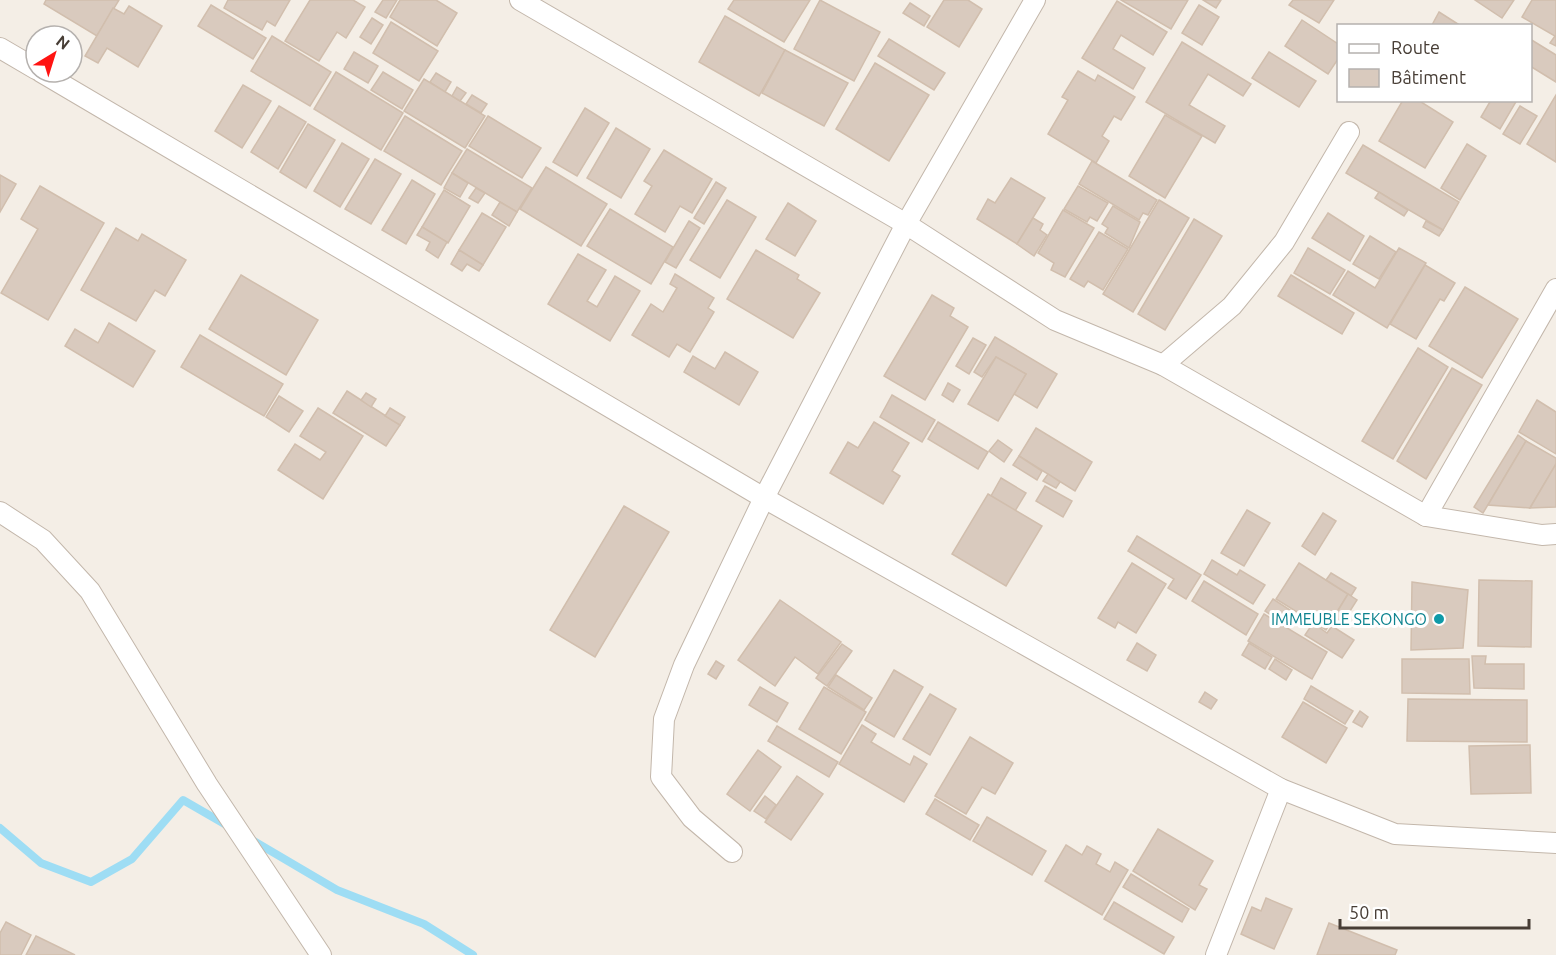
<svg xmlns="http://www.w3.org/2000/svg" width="1556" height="955" viewBox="0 0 1556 955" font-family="Ubuntu,sans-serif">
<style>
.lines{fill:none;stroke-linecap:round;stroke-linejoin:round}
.stream{stroke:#9eddf4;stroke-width:8}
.building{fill:#d9cabe;stroke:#d1bead;stroke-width:1.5}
.street-casing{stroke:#c3b7ab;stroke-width:22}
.street{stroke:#fff;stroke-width:20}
.culture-dot{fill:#0f9aa8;stroke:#fff;stroke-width:2}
.labels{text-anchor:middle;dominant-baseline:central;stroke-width:6;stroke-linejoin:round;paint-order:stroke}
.culture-label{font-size:16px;fill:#0d838f;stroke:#fff;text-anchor:end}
</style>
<rect width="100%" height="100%" fill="#f4eee6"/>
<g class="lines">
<g class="stream">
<polyline points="0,828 41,863 91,882 132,859 183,800 228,826"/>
<polyline points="252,840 337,890 424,924 473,955"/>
</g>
</g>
<g class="building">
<polygon points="46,0 119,0 97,36 44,4"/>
<polygon points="228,0 290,0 275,26 267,21 262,30 224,8"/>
<polygon points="310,0 353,0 365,7 346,38 337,32 319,61 285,41"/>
<polygon points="383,0 397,0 386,18 375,12"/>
<polygon points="400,0 436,0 457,13 437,46 390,17"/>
<polygon points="734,0 810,0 784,42 728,9"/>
<polygon points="820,0 880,32 854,81 794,49"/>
<polygon points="944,0 968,0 982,9 959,47 927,27"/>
<polygon points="1121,0 1188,0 1171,29"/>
<polygon points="1203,0 1221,0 1216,8"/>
<polygon points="1293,0 1334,0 1319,23 1289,5"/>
<polygon points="1475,0 1514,0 1502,18"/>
<polygon points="1532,0 1556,0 1556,46 1550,43 1555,36 1522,17"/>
<polygon points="1117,1 1167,32 1153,55 1121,35 1113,49 1145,68 1133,89 1082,58"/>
<polygon points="910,3 930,16 924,26 903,13"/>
<polygon points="211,5 266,38 253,59 198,26"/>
<polygon points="1199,5 1219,17 1202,45 1182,33"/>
<polygon points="129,6 162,26 138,67 107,48 98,63 85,56 113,8 124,14"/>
<polygon points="1439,12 1461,26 1432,25"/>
<polygon points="725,16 785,50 759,96 699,62"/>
<polygon points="372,18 383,25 371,44 360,37"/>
<polygon points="1302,20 1338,44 1338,59 1328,74 1285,46"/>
<polygon points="391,22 438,51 419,81 373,53"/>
<polygon points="272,36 331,72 310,106 251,71"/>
<polygon points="889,39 945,73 934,90 878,56"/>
<polygon points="1530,39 1556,55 1556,82 1530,66"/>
<polygon points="1182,42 1251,84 1243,96 1208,74 1189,105 1225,126 1215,143 1146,102"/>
<polygon points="785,50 848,83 824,126 762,93"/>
<polygon points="354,52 378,66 368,83 344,69"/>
<polygon points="1269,52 1316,81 1299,107 1252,78"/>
<polygon points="875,63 929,95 889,161 836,129"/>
<polygon points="1078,71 1095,81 1098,75 1135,97 1121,120 1114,116 1102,136 1109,141 1096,163 1048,134 1068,100 1062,97"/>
<polygon points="336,72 403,113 381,150 314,109"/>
<polygon points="383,72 413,90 402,109 371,90"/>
<polygon points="436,73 451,82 445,92 430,82"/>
<polygon points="424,79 485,116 465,148 404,111"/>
<polygon points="243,85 271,101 242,148 215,131"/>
<polygon points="457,87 466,93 460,101 452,96"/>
<polygon points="472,95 487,104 481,113 466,104"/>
<polygon points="1556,95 1556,162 1527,144"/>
<polygon points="1403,100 1418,100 1453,122 1425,168 1379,141"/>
<polygon points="1491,100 1517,100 1500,129 1481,117"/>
<polygon points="279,106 306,122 278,169 251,152"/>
<polygon points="1520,106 1537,116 1520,144 1503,134"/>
<polygon points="585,108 609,123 577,176 553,162"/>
<polygon points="1165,115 1202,136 1165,198 1129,176"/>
<polygon points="405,116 462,151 441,185 384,151"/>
<polygon points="488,116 541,148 522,178 469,146"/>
<polygon points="308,124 335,140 306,188 280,172"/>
<polygon points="616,128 650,149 621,198 587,178"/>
<polygon points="342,143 369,159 340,207 314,191"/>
<polygon points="1467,144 1486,156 1460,200 1441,188"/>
<polygon points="1363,145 1459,202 1443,230 1346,173"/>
<polygon points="467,149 532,188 517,212 452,173"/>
<polygon points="664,150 712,179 692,213 680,206 665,232 635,214 652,186 644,181"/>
<polygon points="375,159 401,174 371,224 345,209"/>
<polygon points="1092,161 1157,200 1148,215 1143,213 1139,220 1079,184"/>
<polygon points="546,167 607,204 581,246 520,209"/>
<polygon points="452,173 468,183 460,197 444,188"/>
<polygon points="0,175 16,184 0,212"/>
<polygon points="1011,178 1045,198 1017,244 977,219 988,199 995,203"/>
<polygon points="412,180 435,194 406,244 382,230"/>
<polygon points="716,182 726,188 704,224 694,218"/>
<polygon points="40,186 104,223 48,320 1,293 38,229 21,219"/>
<polygon points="1078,186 1108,203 1097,221 1090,217 1087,222 1064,209"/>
<polygon points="476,188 485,193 478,203 469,198"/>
<polygon points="444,190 470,206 448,243 422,227"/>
<polygon points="1379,192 1408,210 1404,216 1375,198"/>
<polygon points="727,200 756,217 720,278 690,260"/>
<polygon points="1159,200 1189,218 1133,312 1103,294"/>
<polygon points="500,202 517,212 509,226 492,215"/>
<polygon points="788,203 816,221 795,256 766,239"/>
<polygon points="1113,206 1140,222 1129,248 1105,233 1108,228 1102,224"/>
<polygon points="610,209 673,247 651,284 587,246"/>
<polygon points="1063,210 1094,228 1065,277 1051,270 1054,263 1038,253"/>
<polygon points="482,213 506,227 483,265 459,250"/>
<polygon points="1328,213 1364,236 1350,261 1312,238"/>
<polygon points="1033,218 1043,224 1040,230 1047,235 1034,256 1017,244"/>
<polygon points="1194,219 1222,236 1165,330 1138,314"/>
<polygon points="689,221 700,228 676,268 665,262"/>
<polygon points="1426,221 1443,230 1439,236 1423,227"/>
<polygon points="422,227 447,242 438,258 426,250 430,242 417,235"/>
<polygon points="116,228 138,241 142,234 186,260 165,296 155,290 136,321 81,290"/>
<polygon points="1099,232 1128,249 1103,290 1088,281 1084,287 1070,279"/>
<polygon points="1370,236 1396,252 1379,279 1353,264"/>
<polygon points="1308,248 1345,270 1330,294 1294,273"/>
<polygon points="1399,248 1426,263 1387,328 1333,295 1348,271 1375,288"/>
<polygon points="459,250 483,265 479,271 467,264 462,271 451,264"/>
<polygon points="756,250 799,275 797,279 820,293 793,338 727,299"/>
<polygon points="578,254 606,270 587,301 597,307 615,276 640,291 610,341 548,304"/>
<polygon points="1425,265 1455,283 1444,301 1440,299 1416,339 1390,324"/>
<polygon points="675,274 714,298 708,308 714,312 690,352 677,344 669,357 632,335 651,304 663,312 677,288 670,284"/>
<polygon points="241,275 318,320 286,375 209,329"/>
<polygon points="1291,275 1354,313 1342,334 1278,296"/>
<polygon points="1465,287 1518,319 1482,378 1429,346"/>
<polygon points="932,295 954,308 950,316 968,327 925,400 884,376"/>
<polygon points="109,323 155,351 133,387 65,346 75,329 98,343"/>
<polygon points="200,335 283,384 264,416 181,367"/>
<polygon points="995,337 1057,374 1037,408 1014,394 1026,374 996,357 982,377 974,372"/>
<polygon points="973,338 986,345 969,374 956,366"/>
<polygon points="1418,348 1448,367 1393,459 1362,441"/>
<polygon points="725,352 758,372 739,405 684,372 693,356 715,369"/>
<polygon points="996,357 1026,374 998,421 968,404"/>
<polygon points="1452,368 1482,385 1426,479 1397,461"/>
<polygon points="948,383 960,390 953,402 942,395"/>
<polygon points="347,391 400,425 386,446 333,413"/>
<polygon points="366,393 376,399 371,407 361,400"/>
<polygon points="892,395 935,420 922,442 880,417"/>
<polygon points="279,396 303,411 289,432 266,417"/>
<polygon points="1537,400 1556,412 1556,454 1519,432"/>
<polygon points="318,408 363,436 323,499 278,470 295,444 320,460 326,452 300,436"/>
<polygon points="390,408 405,417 400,425 385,416"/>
<polygon points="874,422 909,443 892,471 900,476 883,504 830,473 848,442 858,448"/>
<polygon points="938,422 988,452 978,469 928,439"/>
<polygon points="1036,428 1092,462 1075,491 1019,456"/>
<polygon points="1518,435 1526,441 1483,513 1474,507"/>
<polygon points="998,440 1012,450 1004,462 989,451"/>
<polygon points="1526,441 1556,458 1556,464 1530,508 1488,505"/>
<polygon points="1019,456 1042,471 1037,480 1013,465"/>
<polygon points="1556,464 1556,507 1530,508"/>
<polygon points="1048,474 1060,482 1056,488 1043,481"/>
<polygon points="1001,478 1026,493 1015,511 991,496"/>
<polygon points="1045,486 1072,501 1063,517 1036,501"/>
<polygon points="988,494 1042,526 1006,586 952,554"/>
<polygon points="624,506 669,532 595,657 550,630"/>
<polygon points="1247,510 1270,523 1244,566 1221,553"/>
<polygon points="1323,513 1336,521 1315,555 1302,546"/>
<polygon points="1137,536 1201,575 1186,599 1168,588 1174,579 1128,551"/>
<polygon points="1212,560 1237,575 1240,570 1265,585 1253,604 1204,574"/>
<polygon points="1132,563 1166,584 1136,633 1118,622 1115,628 1098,618"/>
<polygon points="1299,563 1348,594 1326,630 1276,599"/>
<polygon points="1331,573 1356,588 1351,596 1326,580"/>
<polygon points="1479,580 1532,581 1531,647 1478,646"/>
<polygon points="1204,581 1258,614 1246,635 1192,601"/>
<polygon points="1412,582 1468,590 1463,648 1411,650"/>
<polygon points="1348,594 1357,600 1343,622 1334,617"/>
<polygon points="1273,599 1293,612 1285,624 1265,611"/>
<polygon points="780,600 841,642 818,674 795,657 775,686 738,660"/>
<polygon points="1264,614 1327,652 1312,679 1248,641"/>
<polygon points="1313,623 1327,633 1332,626 1354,640 1342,658 1305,635"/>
<polygon points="1137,643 1156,655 1147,671 1127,660"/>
<polygon points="1249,643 1272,657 1265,669 1242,655"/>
<polygon points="842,644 852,651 827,686 816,678"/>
<polygon points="1472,656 1486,656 1485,664 1524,664 1524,689 1474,688"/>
<polygon points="1275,659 1292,670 1286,680 1269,669"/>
<polygon points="1402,659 1469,659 1470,694 1402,693"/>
<polygon points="716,661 724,666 716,679 708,674"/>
<polygon points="894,670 923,687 894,737 865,720"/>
<polygon points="836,675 872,698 864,710 828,687"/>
<polygon points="1311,686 1353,711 1345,724 1304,699"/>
<polygon points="760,687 788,703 777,722 749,705"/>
<polygon points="824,687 866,712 841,754 799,729"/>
<polygon points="1205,692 1217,700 1211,709 1199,702"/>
<polygon points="930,694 956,709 930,755 903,739"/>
<polygon points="1408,699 1527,700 1527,742 1407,741"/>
<polygon points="1303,702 1347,728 1326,763 1282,737"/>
<polygon points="1360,711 1368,717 1362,727 1353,722"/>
<polygon points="862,725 876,734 871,742 910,765 914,756 927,764 904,802 839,764"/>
<polygon points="777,726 838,762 829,777 768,741"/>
<polygon points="970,737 1013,763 995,794 982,787 966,814 935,796"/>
<polygon points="1530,745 1531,793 1471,794 1469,746"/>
<polygon points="758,750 781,767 750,811 727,794"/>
<polygon points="797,776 823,794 791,840 765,822"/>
<polygon points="765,796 776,805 766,819 754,811"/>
<polygon points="935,799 979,825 970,840 926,814"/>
<polygon points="987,817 1046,851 1032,875 973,841"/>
<polygon points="1158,829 1213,861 1199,885 1207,889 1195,910 1133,871"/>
<polygon points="1066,845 1082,855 1087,846 1101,854 1096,864 1110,872 1115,862 1128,870 1102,915 1045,881"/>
<polygon points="1131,874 1189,909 1182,922 1123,887"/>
<polygon points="1266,898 1292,909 1274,949 1241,934 1252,907 1261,911"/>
<polygon points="1114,902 1174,937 1164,954 1104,919"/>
<polygon points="6,922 31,935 21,955 0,955 0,933"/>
<polygon points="1329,923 1397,950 1395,955 1317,955"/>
<polygon points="36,936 75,955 26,955"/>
</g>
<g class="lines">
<g class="street-casing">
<g id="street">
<polyline points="520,0 906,224 1055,320 1163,365 1426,516 1542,535 1556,534"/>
<polyline points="0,48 36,69"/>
<polyline points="41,72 764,498 1281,789 1395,834 1556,843"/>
<polyline points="1163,365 1232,306 1284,242 1349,132"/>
<polyline points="0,512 43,540 90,591 207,784 321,955"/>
<polyline points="1426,516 1556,289"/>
<polyline points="732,852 692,818 661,777 664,719 684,665 764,498 906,224 1035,0"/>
<polyline points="1216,955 1281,789"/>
</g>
</g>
<use href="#street" class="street"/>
</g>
<circle class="culture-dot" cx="1439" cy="619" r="6"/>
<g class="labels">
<g class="culture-label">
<text x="1427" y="619">IMMEUBLE SEKONGO</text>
</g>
</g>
<rect x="1337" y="24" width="195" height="78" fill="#ffffff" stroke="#b5b1ae" stroke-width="1.5"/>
<rect x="1349" y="44" width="30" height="9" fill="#ffffff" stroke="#b5b1ae" stroke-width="1.5"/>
<text x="1391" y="54" font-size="18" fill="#473d35">Route</text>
<rect x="1349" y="69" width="30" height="18" fill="#d9cabe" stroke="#b5b1ae" stroke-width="1.5"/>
<text x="1391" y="84" font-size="18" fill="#473d35">Bâtiment</text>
<g transform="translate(54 54) rotate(38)"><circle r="28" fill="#ffffff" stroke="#b5b1ae" stroke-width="1.5"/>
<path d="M0-4.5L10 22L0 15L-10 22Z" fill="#ff1412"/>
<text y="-9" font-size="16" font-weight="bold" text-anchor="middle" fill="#473d35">N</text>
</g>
<path d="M1340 919v9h189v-9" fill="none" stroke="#473d35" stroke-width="3"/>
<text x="1349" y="919" font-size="18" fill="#473d35" stroke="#ffffff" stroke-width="4.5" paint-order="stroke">50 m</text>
</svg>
